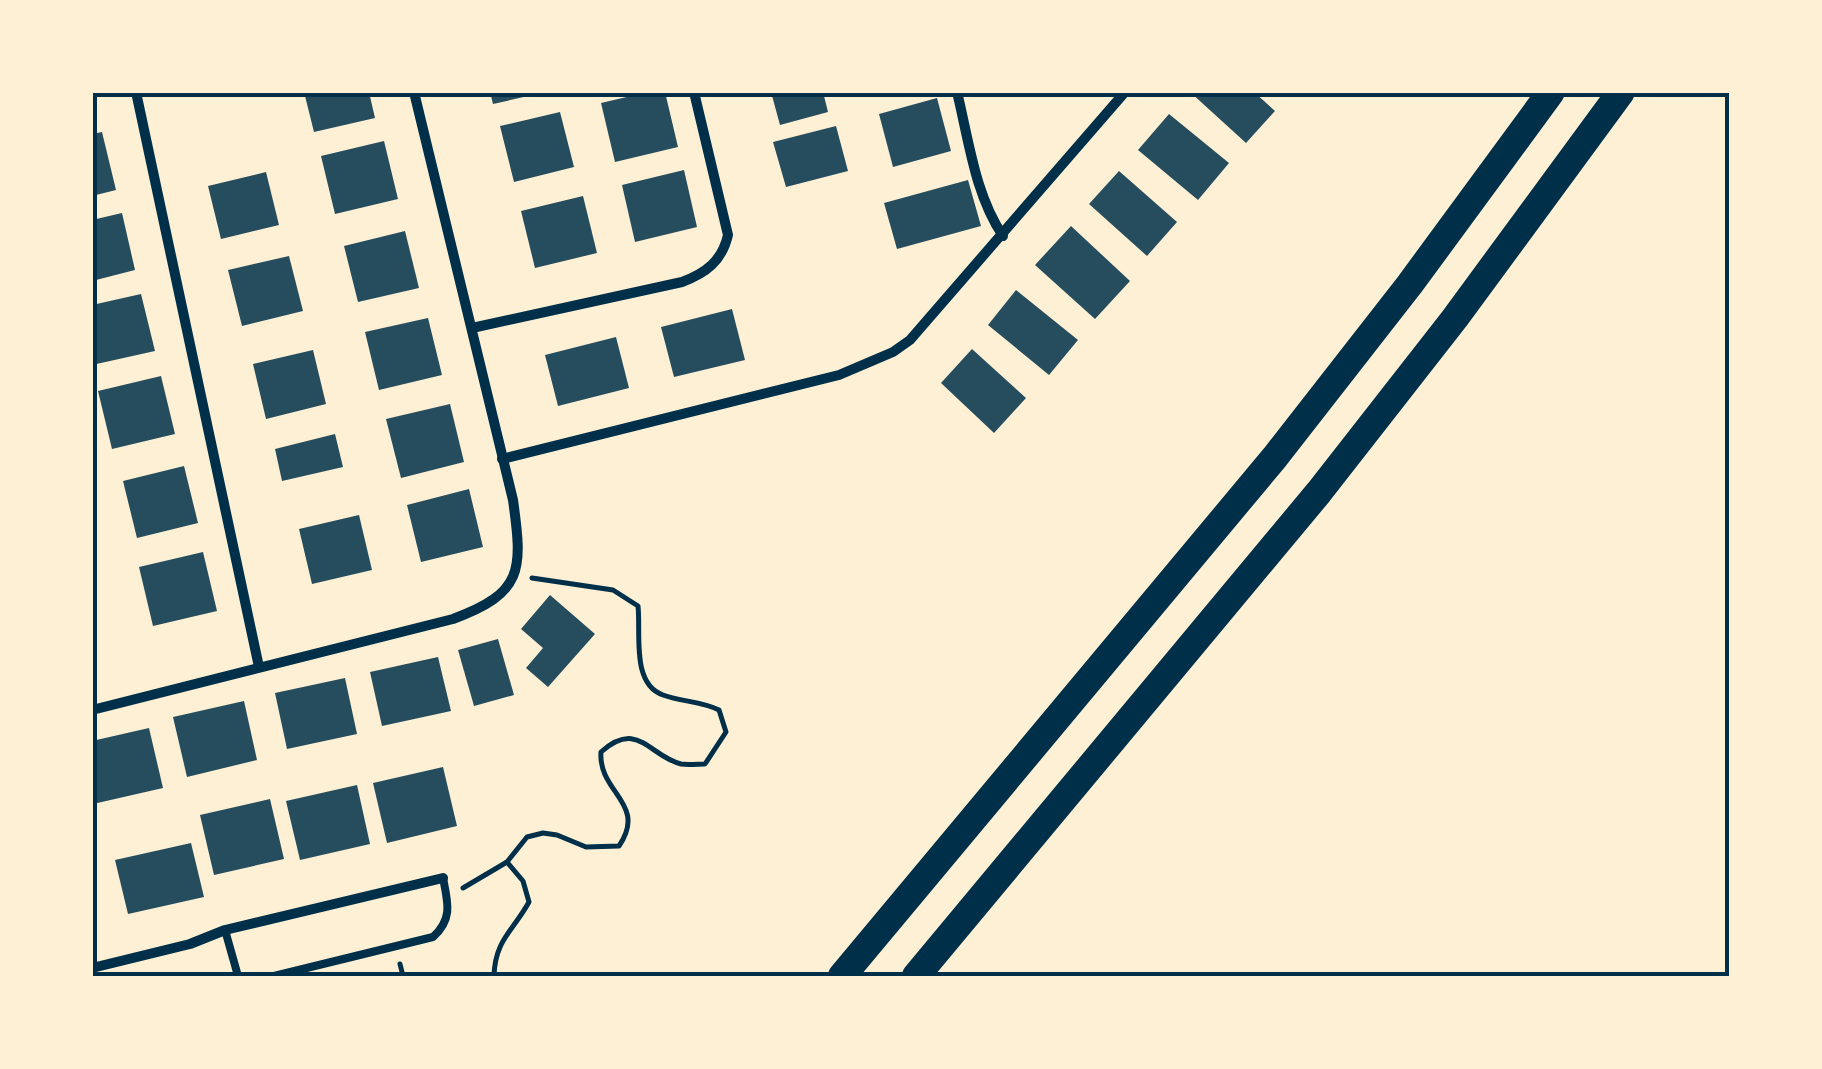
<svg xmlns="http://www.w3.org/2000/svg" width="1822" height="1069" viewBox="0 0 1822 1069" font-family="'Golos Text',sans-serif">
<style>
.building{fill:#264d5e}
.lines{fill:none;stroke-linecap:round;stroke-linejoin:round}
.path{stroke:#003049;stroke-width:5}
.service{stroke:#003049;stroke-width:8}
.minor{stroke:#003049;stroke-width:10}
.trunk{stroke:#003049;stroke-width:28}
.neatline{fill:none;stroke:#003049;stroke-width:4}
</style>
<rect width="100%" height="100%" fill="#fdf0d5"/>
<g class="building">
<polygon points="304,92 369,92 375,118 314,132"/>
<polygon points="490,92 537,92 537,94 493,104"/>
<polygon points="648,92 665,92 678,147 615,162 601,103"/>
<polygon points="771,92 823,92 828,112 780,125"/>
<polygon points="1190,92 1254,92 1275,111 1246,143"/>
<polygon points="937,98 951,151 893,167 879,114"/>
<polygon points="560,112 574,167 514,182 500,126"/>
<polygon points="1169,114 1229,163 1198,200 1138,150"/>
<polygon points="836,126 848,171 786,187 773,142"/>
<polygon points="102,132 116,190 92,196 92,134"/>
<polygon points="384,141 398,199 335,214 321,156"/>
<polygon points="684,170 697,227 635,242 622,185"/>
<polygon points="1119,171 1177,222 1147,256 1089,204"/>
<polygon points="266,172 279,225 221,239 208,186"/>
<polygon points="968,180 981,226 897,249 884,203"/>
<polygon points="583,196 597,253 535,268 521,211"/>
<polygon points="122,213 135,270 92,281 92,220"/>
<polygon points="1071,226 1130,281 1095,319 1035,265"/>
<polygon points="405,231 419,288 358,302 344,246"/>
<polygon points="289,256 303,311 242,326 228,270"/>
<polygon points="1016,290 1078,340 1049,375 988,325"/>
<polygon points="141,294 155,351 92,365 92,305"/>
<polygon points="732,309 745,360 674,377 661,327"/>
<polygon points="428,318 442,375 379,390 365,332"/>
<polygon points="616,337 629,388 558,406 545,355"/>
<polygon points="972,349 1026,398 994,433 941,383"/>
<polygon points="313,350 326,404 266,419 253,364"/>
<polygon points="161,376 175,434 112,449 98,391"/>
<polygon points="450,404 464,462 401,478 386,419"/>
<polygon points="335,434 343,467 282,481 275,449"/>
<polygon points="184,466 198,523 137,538 123,481"/>
<polygon points="469,489 483,547 421,562 407,505"/>
<polygon points="359,515 372,570 312,584 299,529"/>
<polygon points="203,552 217,611 153,626 139,567"/>
<polygon points="550,595 595,634 548,687 526,668 543,648 521,629"/>
<polygon points="498,639 514,695 474,706 458,650"/>
<polygon points="438,657 451,711 382,726 370,672"/>
<polygon points="345,678 357,734 287,749 275,693"/>
<polygon points="244,701 257,760 187,777 173,717"/>
<polygon points="149,728 163,788 93,804 92,741"/>
<polygon points="443,767 457,826 387,843 373,783"/>
<polygon points="357,785 370,844 300,860 286,801"/>
<polygon points="270,799 284,859 214,875 200,815"/>
<polygon points="191,843 204,897 128,914 115,860"/>
</g>
<g class="lines">
<g class="path">
<path d="M 463,888 L 507,862 L 527,837 L 543,833 L 557,835 L 586,847 L 619,846 C 648,803 598,793 601,752 C 638,719 649,756 681,764 C 688,765 698,764 705,764 L 726,732 L 719,710 C 701,701 682,702 663,695 C 631,684 641,633 638,606 L 613,590 L 532,578"/>
<polyline points="400,964 403,976"/>
<path d="M 494,976 C 495,940 513,931 529,902 L 523,881 L 507,862"/>
</g>
<g class="service">
<polyline points="225,930 238,976"/>
<path d="M 274,976 L 433,937 C 453,919 448,903 443,878"/>
</g>
<g class="minor">
<polyline points="136,92 259,667"/>
<path d="M 957,92 C 969,141 975,195 1003,236"/>
<path d="M 472,328 L 682,282 C 706,273 722,261 728,235 L 694,92"/>
<polyline points="502,459 839,375 893,352 910,340 1125,92"/>
<path d="M 92,710 L 453,619 C 523,593 523,571 513,500 L 414,92"/>
<polyline points="92,968 190,944 225,930 443,878"/>
</g>
<g class="trunk">
<polyline points="842,976 1275,457 1410,284 1551,92"/>
<polyline points="916,976 1319,492 1455,318 1621,92"/>
</g>
</g>
<rect width="1822" height="1069" fill="none" stroke="#fdf0d5" stroke-width="190"/>
<rect x="95" y="95" width="1632" height="879" class="neatline"/>
</svg>
